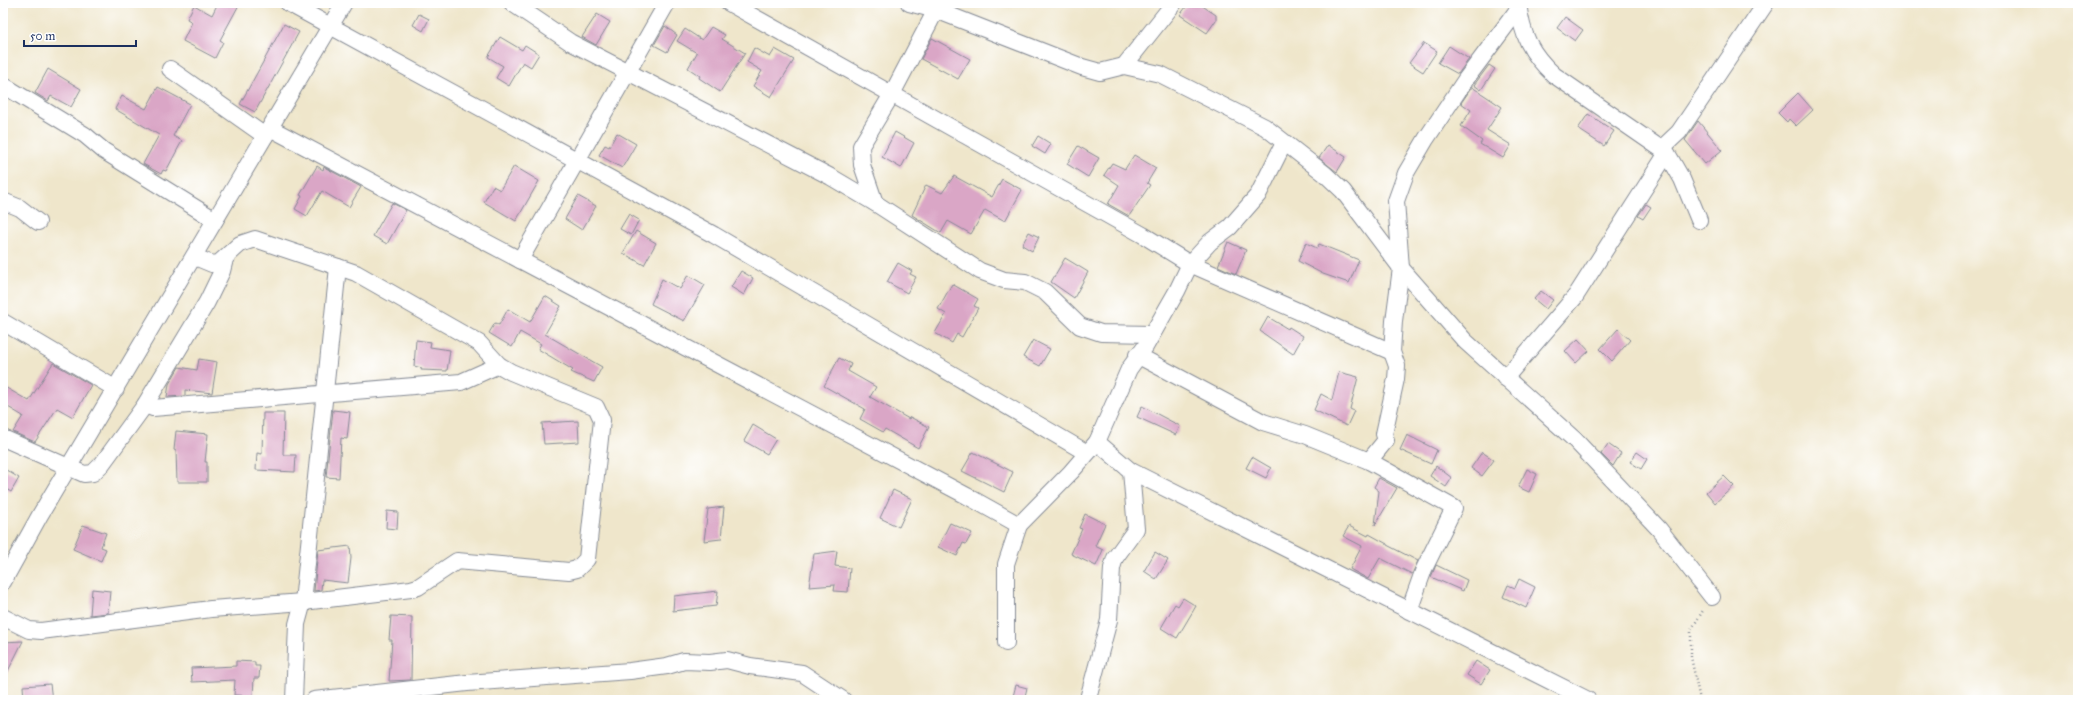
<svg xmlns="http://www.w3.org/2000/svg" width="2081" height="703" viewBox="0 0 2081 703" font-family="'IM FELL Great Primer',serif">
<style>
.building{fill:#daa6c6}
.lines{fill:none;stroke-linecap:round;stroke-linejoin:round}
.minor-casing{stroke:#858a94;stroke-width:18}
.path{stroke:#858a94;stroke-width:2.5;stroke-dasharray:1 3;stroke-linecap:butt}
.minor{stroke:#fff;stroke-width:16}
</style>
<rect width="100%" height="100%" fill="#fff"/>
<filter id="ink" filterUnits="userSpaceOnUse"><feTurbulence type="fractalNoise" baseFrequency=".025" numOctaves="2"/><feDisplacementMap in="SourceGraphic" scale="8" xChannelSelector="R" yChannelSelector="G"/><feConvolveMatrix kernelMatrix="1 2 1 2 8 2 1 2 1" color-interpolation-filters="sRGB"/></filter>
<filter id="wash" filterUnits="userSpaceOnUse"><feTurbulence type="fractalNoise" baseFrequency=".012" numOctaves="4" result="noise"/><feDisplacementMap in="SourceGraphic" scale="16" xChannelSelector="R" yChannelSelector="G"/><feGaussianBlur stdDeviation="0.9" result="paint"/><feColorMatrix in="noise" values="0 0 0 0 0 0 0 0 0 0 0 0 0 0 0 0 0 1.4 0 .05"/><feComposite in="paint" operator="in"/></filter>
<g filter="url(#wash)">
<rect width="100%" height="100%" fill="#efe6cb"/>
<g id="blocks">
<g class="building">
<polygon points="218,3 240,3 220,40 223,42 215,58 183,41 192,22 187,19 194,5 212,15"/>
<polygon points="1189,3 1198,3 1216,15 1216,20 1207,33 1180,15"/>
<polygon points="419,14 429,19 423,31 413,25"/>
<polygon points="597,14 610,22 596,45 582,37"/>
<polygon points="1565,17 1583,30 1575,41 1557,28"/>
<polygon points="284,24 299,32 255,112 240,104"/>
<polygon points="665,26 677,35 667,52 654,45"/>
<polygon points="711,27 725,35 722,39 745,53 720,92 699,78 700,76 688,68 697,53 677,41 685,29 702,40"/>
<polygon points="500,37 522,50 525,45 539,54 531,67 523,62 509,86 496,78 503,66 488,57"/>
<polygon points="932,38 970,59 958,79 921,59"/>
<polygon points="1424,43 1437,51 1423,72 1409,63"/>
<polygon points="1449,46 1469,59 1458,74 1438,63"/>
<polygon points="754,48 770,57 775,49 794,60 771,97 753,86 762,71 747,62"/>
<polygon points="1489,65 1495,69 1481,90 1474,85"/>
<polygon points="48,69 81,89 71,107 51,96 48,101 35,93"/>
<polygon points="158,87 190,104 173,136 182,141 166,171 163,170 161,174 143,164 159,135 115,109 122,96 146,109"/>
<polygon points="1472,87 1502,107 1487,130 1511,145 1503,158 1480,144 1482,141 1461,126 1471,110 1461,103"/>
<polygon points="1798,93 1813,110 1796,126 1789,119 1787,122 1778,113"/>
<polygon points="1588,114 1614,131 1604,146 1578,129"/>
<polygon points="1698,121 1722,150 1705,164 1685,140"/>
<polygon points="895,132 914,143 901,168 882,157"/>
<polygon points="617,133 636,144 622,168 599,155 605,145 609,147"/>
<polygon points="1038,136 1051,144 1045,154 1032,146"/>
<polygon points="1328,145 1346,157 1337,172 1319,158"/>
<polygon points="1078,146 1099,158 1088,177 1067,164"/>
<polygon points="1134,155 1156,168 1147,183 1150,185 1129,216 1108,204 1119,185 1104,175 1112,163 1125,169"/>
<polygon points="317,166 323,170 324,167 361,187 349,207 322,191 307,216 295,209 302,196 300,195"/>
<polygon points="514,166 539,181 516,221 484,202 493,186 500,190"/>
<polygon points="954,176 992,197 1002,179 1022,190 1005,221 985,210 971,234 948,221 941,233 912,215 926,185 942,193"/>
<polygon points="578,196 596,206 582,230 565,219"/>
<polygon points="392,203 406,210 387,244 373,236"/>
<polygon points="1646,204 1651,207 1643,219 1638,216"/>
<polygon points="629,214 639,220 631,235 620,229"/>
<polygon points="636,231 656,243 644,265 623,253"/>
<polygon points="1029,232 1039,237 1032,251 1022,245"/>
<polygon points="1228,242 1246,250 1236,274 1218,266"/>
<polygon points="1306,243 1317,248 1319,244 1359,260 1349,283 1323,274 1298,261"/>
<polygon points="1065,258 1088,272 1074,298 1051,282"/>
<polygon points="898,263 912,271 910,274 916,277 907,293 887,282"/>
<polygon points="741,271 753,278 744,295 731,287"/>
<polygon points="688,275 705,285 684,321 651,304 662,279 680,289"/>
<polygon points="952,284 978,299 974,306 978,308 962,337 957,334 952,343 935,333 946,314 938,309"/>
<polygon points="1541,291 1553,300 1546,309 1534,299"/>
<polygon points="545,296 561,306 545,334 602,367 594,382 571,372 573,370 538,349 541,344 520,332 512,347 489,333 495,323 499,325 508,309 530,322"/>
<polygon points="1268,317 1288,329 1289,327 1303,336 1293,354 1260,331"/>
<polygon points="1618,329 1630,340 1612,361 1600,349"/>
<polygon points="1578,339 1589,351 1576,363 1565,351"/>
<polygon points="416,340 431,342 430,347 450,350 447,371 421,370 422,368 414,366"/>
<polygon points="1033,340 1050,349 1040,366 1023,357"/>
<polygon points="839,358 851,364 848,371 876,387 870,397 909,419 910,417 929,427 918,448 885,429 883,432 860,419 865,409 824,386"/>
<polygon points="199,359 217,362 212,393 185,390 185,396 167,397 169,384 179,367 197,370"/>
<polygon points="53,363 91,385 73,417 57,408 35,442 13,432 23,416 3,404 3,386 29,401"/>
<polygon points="1339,372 1358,377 1350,409 1354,411 1347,426 1314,410 1321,394 1332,400"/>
<polygon points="1142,406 1180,426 1176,435 1137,417"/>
<polygon points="333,410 350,412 347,439 341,438 339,478 326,477"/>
<polygon points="263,413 284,413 283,455 296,455 295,472 256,470 257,453 262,454"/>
<polygon points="578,421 579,442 544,444 542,423"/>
<polygon points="753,425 776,439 767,454 744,441"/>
<polygon points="176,431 208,434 205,462 207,462 207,482 177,482 176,451 174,450"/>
<polygon points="1407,435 1437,450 1431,464 1400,450"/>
<polygon points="1608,444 1621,453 1613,466 1601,454"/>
<polygon points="973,452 1013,472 1004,492 962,471"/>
<polygon points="1482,452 1494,460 1482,476 1471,468"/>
<polygon points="1637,452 1647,459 1641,469 1630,462"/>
<polygon points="1252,457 1271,468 1266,478 1246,468"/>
<polygon points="1436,466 1452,478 1446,487 1430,476"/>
<polygon points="3,468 19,478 11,492 3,487"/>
<polygon points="1527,469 1537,474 1529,492 1518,487"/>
<polygon points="1724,476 1734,486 1715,503 1706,492"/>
<polygon points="1379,478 1397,488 1375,525 1379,491 1374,487"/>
<polygon points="893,490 912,499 899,527 880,518"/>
<polygon points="724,507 721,539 704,541 708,509"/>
<polygon points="387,511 398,512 397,529 386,528"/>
<polygon points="1085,514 1105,524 1095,546 1103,550 1096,566 1071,554 1082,529 1079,528"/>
<polygon points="950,523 972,533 966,544 963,543 957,556 938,547"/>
<polygon points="83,525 106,533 101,547 106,549 101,561 73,549"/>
<polygon points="1349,526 1368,536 1369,534 1387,544 1387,545 1418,561 1412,574 1380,558 1368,579 1350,569 1362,546 1343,536"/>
<polygon points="350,546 351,558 348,583 322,580 321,590 314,591 318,550"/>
<polygon points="837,551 835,566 850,568 848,592 834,591 835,585 809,587 814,554"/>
<polygon points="1155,552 1168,560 1156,579 1144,571"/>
<polygon points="1436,565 1467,580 1463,591 1431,577"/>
<polygon points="1519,579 1535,587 1526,608 1503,597 1508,585 1515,588"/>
<polygon points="92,589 110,591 108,613 90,615"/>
<polygon points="718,591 716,606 673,611 674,596"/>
<polygon points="1183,598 1196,606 1177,638 1161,628 1175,604 1178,606"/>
<polygon points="391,616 412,617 411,680 389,681 392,640 389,640"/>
<polygon points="23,641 3,681 3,642"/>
<polygon points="236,661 255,662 255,666 260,666 259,678 254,678 253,696 234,695 235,680 192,682 191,668 236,666"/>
<polygon points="1476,661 1490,670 1481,684 1467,675"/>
<polygon points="50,684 52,700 24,700 23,686"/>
<polygon points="1016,685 1027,688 1024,700 1012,700"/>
</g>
</g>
</g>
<g filter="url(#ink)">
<use href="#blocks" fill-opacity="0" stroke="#858a94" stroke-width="1"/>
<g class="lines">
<g class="minor-casing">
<g id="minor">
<polyline points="288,3 714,235 1087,453"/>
<polyline points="512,3 570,42 831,177 875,203 980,271 1004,280 1025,282 1045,292 1080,326 1101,333 1152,334"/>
<polyline points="729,3 1143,235 1190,264 1392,352"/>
<polyline points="909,3 936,10 1082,67 1100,72 1124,66 1160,74 1265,127 1325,174 1343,191 1401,268 1465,341 1575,440 1659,529 1712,597"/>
<path d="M 1518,3 C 1522,35 1530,53 1554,75 L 1667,153 L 1682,179 L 1699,220"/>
<polyline points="1124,66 1174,3"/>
<polyline points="170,69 265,136"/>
<polyline points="3,85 85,135 104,151 215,220"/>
<polyline points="270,128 967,496 1019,525"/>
<polyline points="1662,148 1679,132 1766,3"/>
<polyline points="3,201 20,208 38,222"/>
<polyline points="875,203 862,165 861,146 892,94 936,10 937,3"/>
<polyline points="520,260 667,3"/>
<polyline points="3,322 116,389"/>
<polyline points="1137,355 1263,422 1305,435 1369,461"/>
<polyline points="1505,378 1575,297 1667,153"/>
<polyline points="145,405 153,408 165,407 461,382 499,365"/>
<polyline points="3,438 84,474 93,473 102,464 145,405 207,302 222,271 225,259"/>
<polyline points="1131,471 1588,700"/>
<polyline points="3,582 40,515 344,3"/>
<polyline points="1409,611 1424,569 1454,508 1369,461 1386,440 1384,434 1396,379 1397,366 1392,352 1394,321 1401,268 1396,201 1406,173 1426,139 1466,79 1519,8"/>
<polyline points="3,617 29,630 41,631 211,609 303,602 411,589 418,587 457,561 569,571 577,569 587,559 602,420 596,407 511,372 499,365 479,343 356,273 255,239 240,244 219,263 212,264 195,257"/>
<polyline points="1006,643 1006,564 1019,525 1071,472 1097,442 1129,369 1145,347 1177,291 1190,264 1210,242 1230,227 1258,195 1284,143"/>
<polyline points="1089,695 1109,620 1112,568 1115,558 1136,529 1131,471 1097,442"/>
<polyline points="294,700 297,624 303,602 338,267"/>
<polyline points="314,700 467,683 630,671 667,666 684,661 710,662 727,660 750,666 802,673 843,700"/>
</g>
</g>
<polyline class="path" points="1700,700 1691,657 1691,630 1704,609"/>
<use href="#minor" class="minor"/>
</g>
</g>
<rect width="2081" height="703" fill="none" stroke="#fff" stroke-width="16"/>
<path d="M24 40v6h112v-6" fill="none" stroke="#1b2f5e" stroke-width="2"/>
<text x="30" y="40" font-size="12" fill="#1b2f5e" stroke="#ffffff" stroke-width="3" paint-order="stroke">50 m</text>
</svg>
